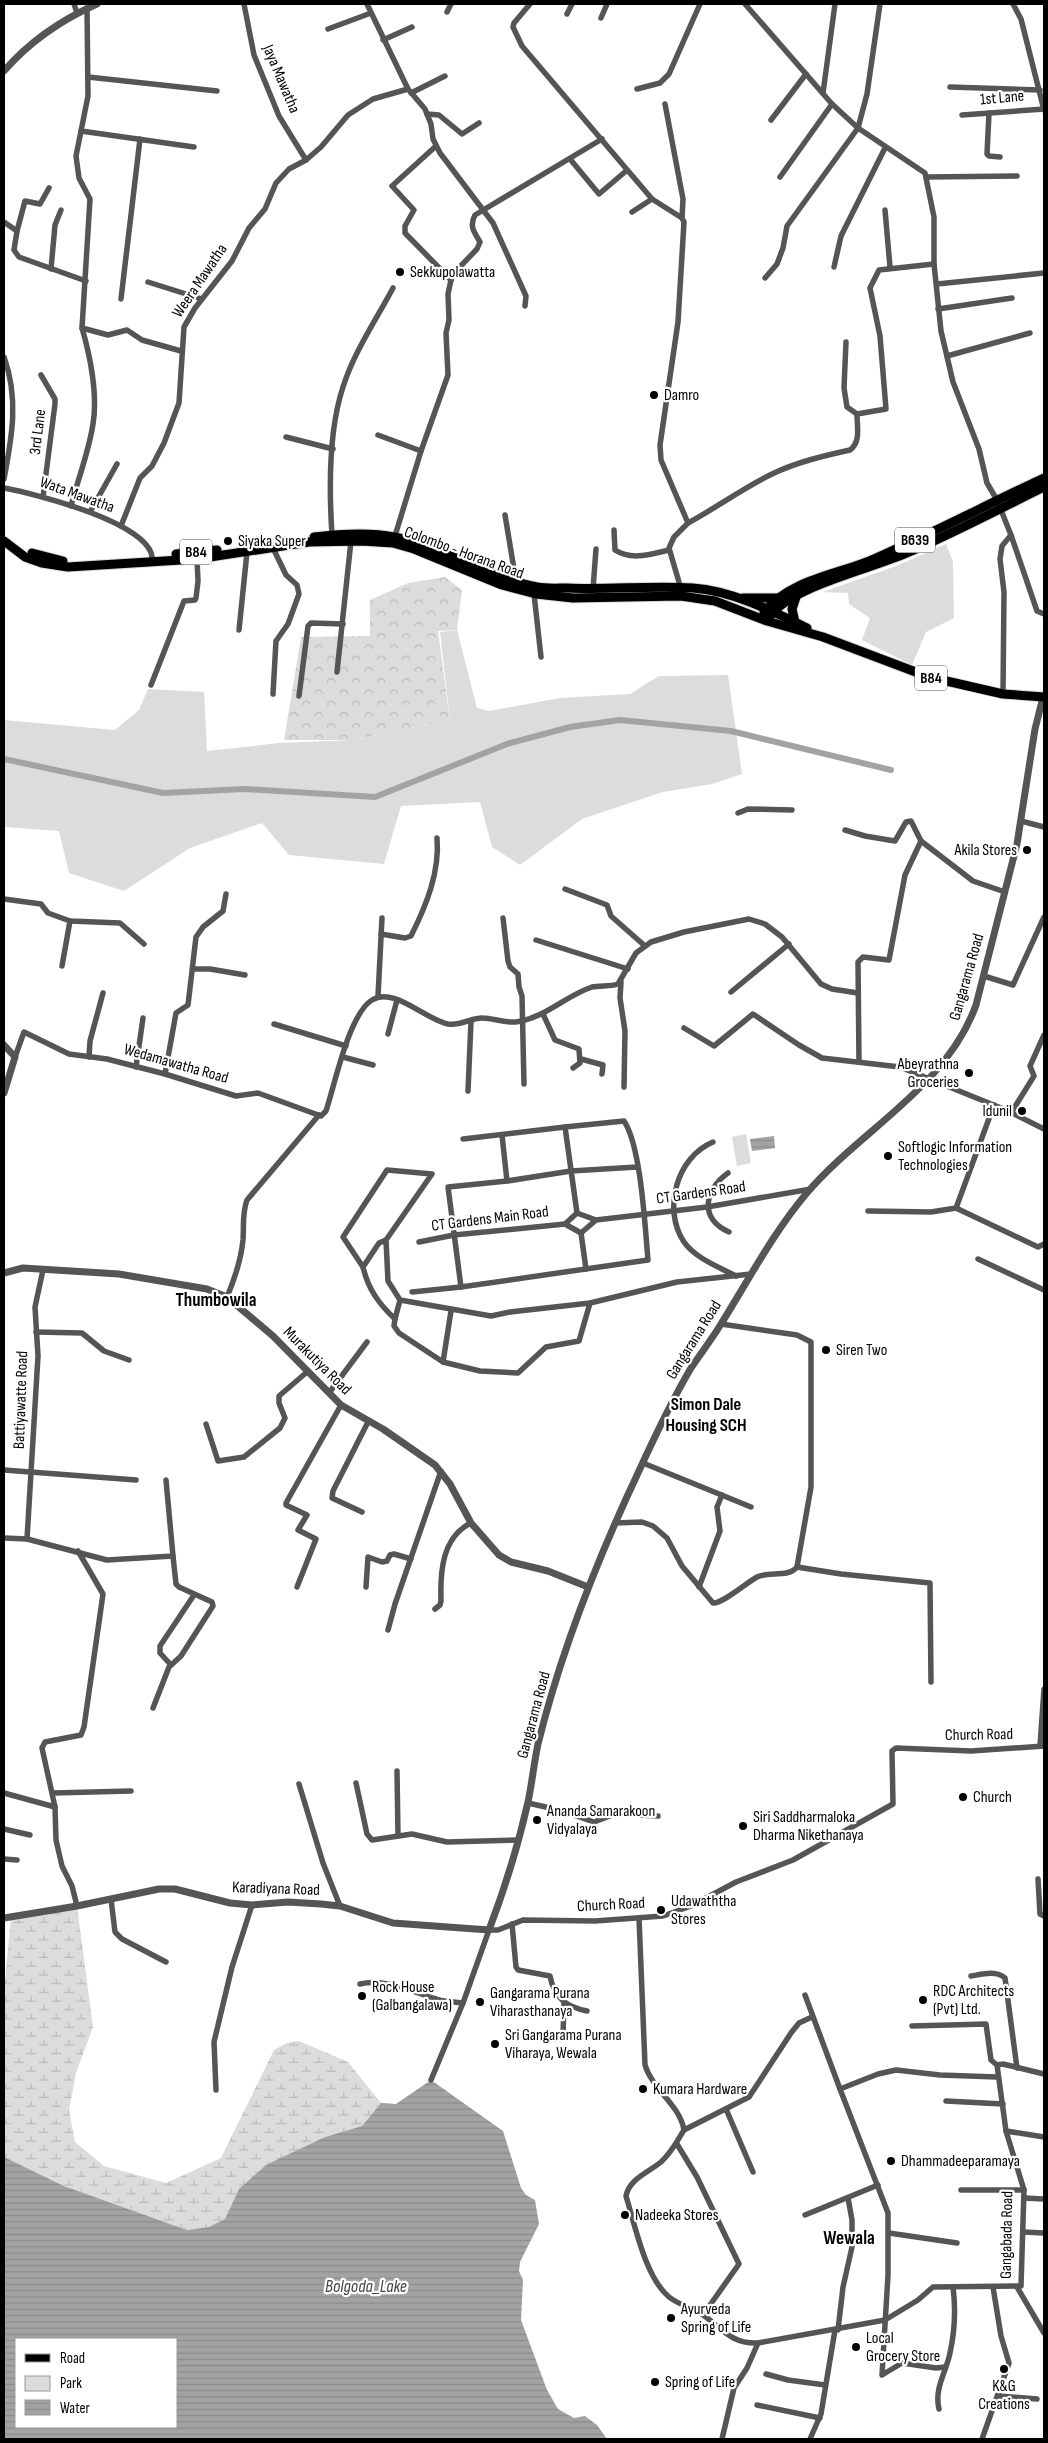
<svg xmlns="http://www.w3.org/2000/svg" width="1048" height="2443" viewBox="0 0 1048 2443" font-family="'Sofia Sans Condensed',sans-serif">
<style>
.green{fill:#dcdcdc}
.forest{fill:url(#forest-crowns)}
.wetland{fill:url(#wetland-marsh)}
.water{fill:url(#water-rules);fill-rule:evenodd}
.lines{fill:none;stroke-linecap:round;stroke-linejoin:round}
.canal{stroke:#a3a3a3;stroke-width:6}
.primary-casing{stroke:#dbdbdb;stroke-width:11}
.minor{stroke:#555;stroke-width:5.5}
.tertiary{stroke:#555;stroke-width:7}
.primary{stroke:#000;stroke-width:9}
.poi-dot{fill:#000;stroke:#fff;stroke-width:2}
.labels{text-anchor:middle;dominant-baseline:central;stroke-width:4.5;stroke-linejoin:round;paint-order:stroke}
.shield{fill:#fff;stroke:#4c4c4c;stroke-width:1}
.shield-label{font-size:15px;font-weight:bold;fill:#000}
.street-label{font-size:16px;fill:#000;stroke:#fff}
.poi-label{font-size:16px;fill:#000;stroke:#fff;text-anchor:start}
.neighbourhood-label{font-size:18px;font-weight:bold;fill:#000;stroke:#fff}
.water-label{font-size:18px;font-style:italic;fill:#444;stroke:#fff}
.quarter-label{font-size:19px;font-weight:bold;fill:#000;stroke:#fff}
</style>
<defs>
<pattern id="forest-crowns" width="20" height="18" patternUnits="userSpaceOnUse" patternTransform="scale(1.25)"><rect width="20" height="18" fill="#dcdcdc"/><path d="M2 6a3 3 0 1 1 6 0M12 15a3 3 0 1 1 6 0" fill="none" stroke="#bbb"/></pattern>
<pattern id="wetland-marsh" width="20" height="14" patternUnits="userSpaceOnUse" patternTransform="scale(1.25)"><rect width="20" height="14" fill="#dcdcdc"/><path d="M1 5h8M5 5V1M11 12h8M15 12V8" fill="none" stroke="#bbb"/></pattern>
<pattern id="water-rules" width="6" height="5" patternUnits="userSpaceOnUse" patternTransform="scale(1.25)"><rect width="6" height="5" fill="#a3a3a3"/><path d="M0 2.5h6" fill="none" stroke="#8b8b8b"/></pattern>
</defs>
<rect width="100%" height="100%" fill="#fff"/>
<g class="green">
<polygon points="946,544 953,562 954,618 926,632 912,665 862,640 870,618 849,604 848,593 823,592 896,566"/>
<polygon points="457,630 477,708 489,711 560,698 630,694 659,676 728,675 742,774 712,784 663,792 582,819 520,865 492,847 480,802 401,806 384,864 289,855 262,823 190,848 124,891 69,873 59,831 4,827 4,720 115,730 139,710 148,689 204,692 207,751 280,743 352,740 450,720 440,632"/>
<polygon points="746,1134 751,1163 737,1166 732,1137"/>
</g>
<polygon class="forest" points="445,577 462,590 457,630 438,631 450,720 352,740 284,740 301,637 370,636 370,600 408,583"/>
<polygon class="wetland" points="77,1906 93,2027 76,2073 69,2110 75,2142 104,2166 166,2183 221,2158 274,2050 287,2043 299,2041 348,2062 381,2103 362,2126 325,2137 239,2189 225,2219 210,2227 187,2230 64,2186 4,2157 4,1992 11,1917"/>
<g class="water">
<polygon points="774,1136 775,1148 752,1151 750,1139"/>
<path d="M 431,2080 L 503,2131 L 521,2188 L 526,2195 L 535,2200 L 539,2224 L 520,2262 L 519,2271 L 523,2280 L 521,2320 L 547,2390 L 558,2409 L 574,2418 L 585,2416 L 597,2425 L 607,2439 L 4,2439 L 4,2157 L 64,2186 L 187,2230 L 209,2227 L 225,2219 L 239,2189 L 266,2165 L 325,2137 L 362,2126 L 381,2103 L 396,2104 ZM 16,2339 L 176,2339 L 176,2427 L 16,2427 Z"/>
</g>
<g class="lines">
<polyline class="canal" points="4,759 163,793 244,789 375,797 507,744 570,727 620,720 731,731 891,770"/>
<g class="primary-casing">
<g id="primary">
<path d="M 314,537 C 340,534 369,532 394,537 C 444,546 487,578 537,587 C 547,589 558,588 568,588 C 609,590 652,585 693,588 C 733,591 772,611 807,628"/>
<polyline points="4,541 25,557 42,563 68,567 197,559 309,542 362,541 393,543 414,549 502,585 536,594 573,598 681,596 715,601 767,621 823,637 929,677 1003,694 1044,697"/>
<polyline points="32,553 63,561"/>
<polyline points="176,554 217,550"/>
<polyline points="743,598 780,598"/>
<path d="M 764,612 C 792,578 839,575 876,558 C 933,533 988,504 1044,478"/>
<path d="M 770,616 C 792,586 871,569 907,553 C 954,533 999,509 1044,487"/>
<polyline points="795,622 792,609 796,597"/>
</g>
</g>
<g class="minor">
<polyline points="74,4 77,13"/>
<polyline points="244,4 254,55 279,116 306,160"/>
<polyline points="367,4 408,89 425,109 431,124 433,139 440,153 493,223 526,296 525,306"/>
<polyline points="530,4 514,23 513,27 522,46 652,199 682,218 684,222 678,322 660,445 661,460 688,523 674,537 669,548 681,589"/>
<polyline points="745,4 832,104 858,128 925,173 934,217 934,264 941,331 953,382 979,449 987,483 997,500 1011,535 1002,546 1000,559 1004,592 1003,694"/>
<polyline points="1013,4 1021,19 1044,110"/>
<polyline points="447,12 451,4"/>
<polyline points="567,14 572,4"/>
<polyline points="601,18 607,4"/>
<polyline points="328,29 371,13"/>
<polyline points="383,40 412,27"/>
<polyline points="88,77 217,91"/>
<polyline points="950,87 1040,90"/>
<polyline points="637,89 660,83 669,74 700,4"/>
<polyline points="411,93 445,76"/>
<polyline points="823,93 835,4"/>
<polyline points="665,104 683,199 682,218"/>
<polyline points="989,113 987,154 989,156 1000,157"/>
<polyline points="427,114 439,115 462,134 479,123"/>
<polyline points="962,115 1044,109"/>
<polyline points="771,120 806,74"/>
<polyline points="81,131 194,147"/>
<polyline points="436,146 392,186 414,210 405,226 405,233 451,280"/>
<polyline points="570,159 599,194 626,171"/>
<polyline points="780,177 832,104"/>
<polyline points="927,177 1017,176"/>
<polyline points="885,210 890,267"/>
<polyline points="632,212 652,199"/>
<polyline points="4,222 17,231 14,250 19,257 86,281"/>
<polyline points="17,231 25,201 40,204 49,188"/>
<polyline points="834,267 841,236 885,148"/>
<polyline points="51,269 55,225 61,210"/>
<polyline points="765,278 777,264 783,248 787,226 858,128 867,94 880,4"/>
<polyline points="148,282 202,299"/>
<polyline points="937,284 1044,273"/>
<polyline points="121,299 140,139"/>
<polyline points="938,309 1012,298"/>
<polyline points="82,328 108,335 127,330 142,340 181,351"/>
<polyline points="846,342 844,388 847,407 857,414"/>
<polyline points="947,356 1030,333"/>
<path d="M 4,357 C 19,398 12,437 4,479"/>
<polyline points="41,375 55,399 55,404 43,497"/>
<polyline points="378,435 421,451"/>
<polyline points="286,437 333,449"/>
<path d="M 4,488 C 32,493 157,524 152,561"/>
<path d="M 71,506 C 78,479 89,451 93,424 C 98,395 90,355 82,328 L 90,199 L 79,178 L 76,156 L 88,96 L 87,8"/>
<polyline points="90,512 117,464"/>
<polyline points="505,515 516,581"/>
<path d="M 688,523 C 716,508 743,488 772,474 C 797,462 823,456 850,450 C 861,442 857,427 857,414 L 886,409 L 880,336 L 870,288 L 879,270 L 934,264"/>
<polyline points="121,526 140,478 152,466 164,443 179,403 184,327 195,308 232,261 249,228 265,209 276,183 289,169 306,160 321,147 348,115 373,99 408,89"/>
<path d="M 614,530 L 615,550 C 632,561 651,554 669,550"/>
<path d="M 332,535 C 329,489 328,432 343,387 C 354,352 376,320 393,288"/>
<polyline points="1011,535 1037,611 1044,614"/>
<path d="M 394,539 L 421,451 L 448,375 L 446,333 L 449,320 L 448,294 L 451,280 L 454,273 L 477,249 L 480,242 C 474,232 469,226 475,215 L 602,139"/>
<polyline points="593,589 596,549"/>
<polyline points="534,594 541,657"/>
<polyline points="239,630 247,552"/>
<polyline points="337,672 351,541"/>
<polyline points="151,685 184,601 195,600 196,598 198,581 197,559"/>
<polyline points="273,694 276,641 288,624 299,594 297,585 286,575 273,548"/>
<polyline points="299,696 308,626 311,623 343,624"/>
<polyline points="738,813 748,809 792,810"/>
<polyline points="1021,821 1044,827"/>
<polyline points="845,830 865,836 895,841 906,822 911,821 921,841 973,881 1005,892"/>
<polyline points="565,889 607,905 611,916 645,946"/>
<polyline points="4,899 41,904 48,913 70,921 120,923 144,944"/>
<polyline points="503,918 508,961 510,967 518,974 519,987 522,996 524,1084"/>
<path d="M 381,934 L 405,938 L 411,936 C 426,906 440,872 437,838"/>
<polyline points="536,940 628,969"/>
<polyline points="62,966 70,921"/>
<polyline points="194,969 210,969 245,975"/>
<polyline points="984,976 1013,985 1044,917"/>
<polyline points="621,982 620,998 625,1031 624,1087"/>
<polyline points="731,992 789,944"/>
<polyline points="378,996 382,918"/>
<polyline points="543,1014 555,1040 579,1049 580,1063 573,1068"/>
<polyline points="274,1024 346,1046"/>
<polyline points="684,1028 714,1046 753,1014 799,1045 822,1058 900,1067 1006,1110 1044,1129"/>
<polyline points="388,1034 397,1000"/>
<path d="M 15,1057 L 24,1032 L 69,1054 L 107,1059 L 165,1074 L 236,1096 L 258,1093 L 321,1116 L 326,1111 C 335,1084 349,1014 372,1000 C 393,986 426,1020 448,1024 C 461,1026 470,1018 482,1018 C 493,1018 504,1023 516,1022 C 545,1018 565,996 592,987 C 600,985 610,987 618,984 L 636,953 L 651,942 L 684,932 L 749,919 L 765,924 L 782,937 L 821,984 L 832,989 L 858,993"/>
<polyline points="89,1057 90,1041 103,993"/>
<polyline points="343,1057 373,1065"/>
<polyline points="581,1059 603,1065 602,1074"/>
<polyline points="859,1062 858,962 863,957 889,960 905,875 921,841"/>
<polyline points="136,1067 143,1018"/>
<polyline points="165,1074 176,1013 188,1005 196,937 203,927 223,911 226,894"/>
<polyline points="468,1091 471,1021"/>
<polyline points="1011,1113 1034,1076 1030,1066 1044,1035"/>
<polyline points="502,1135 507,1181"/>
<polyline points="463,1139 565,1127"/>
<path d="M 713,1142 C 677,1157 662,1209 684,1242 C 695,1258 719,1267 736,1276"/>
<path d="M 728,1173 C 704,1190 699,1219 729,1232"/>
<polyline points="956,1208 1038,1247 1044,1244"/>
<polyline points="868,1211 931,1212 956,1208 994,1105"/>
<path d="M 577,1213 L 565,1127 L 624,1121 C 641,1146 645,1227 648,1260 L 461,1287 L 448,1187 L 507,1181 L 571,1171 L 637,1167"/>
<polyline points="596,1220 581,1233 565,1224 577,1213 596,1220 707,1207 811,1189"/>
<polyline points="581,1233 586,1269"/>
<polyline points="419,1242 454,1235 565,1224"/>
<polyline points="978,1259 1044,1290"/>
<polyline points="363,1267 343,1237 387,1170 432,1174 386,1240"/>
<polyline points="412,1292 461,1287"/>
<path d="M 227,1297 C 235,1278 241,1260 243,1240 C 244,1226 242,1213 247,1200 L 319,1115"/>
<path d="M 400,1300 L 395,1319 C 379,1304 368,1289 363,1267 L 379,1243 L 386,1240 L 388,1281 L 400,1300 L 491,1316 L 510,1312 L 590,1303 L 677,1282 L 751,1274"/>
<polyline points="395,1319 394,1326 399,1333 443,1362 451,1311"/>
<polyline points="721,1324 797,1335 811,1342 811,1487 797,1567"/>
<polyline points="36,1332 82,1333 104,1351 129,1360"/>
<polyline points="443,1362 480,1371 518,1373 546,1347 579,1341 590,1303"/>
<polyline points="329,1393 367,1342"/>
<polyline points="206,1424 218,1461 244,1457 280,1428 285,1418 279,1403 279,1396 307,1372"/>
<polyline points="643,1463 751,1507"/>
<polyline points="4,1470 136,1480"/>
<polyline points="362,1512 332,1498 333,1491 368,1422"/>
<path d="M 615,1523 L 642,1522 L 653,1526 L 667,1538 L 682,1566 L 713,1603 C 722,1604 746,1583 757,1577 C 769,1571 788,1578 797,1567 L 841,1574 L 930,1583 L 931,1682"/>
<polyline points="4,1538 27,1539 38,1356 35,1307 43,1270"/>
<polyline points="27,1539 107,1560 173,1556 166,1480"/>
<polyline points="297,1587 316,1539 298,1530 307,1515 286,1505 286,1503 341,1405"/>
<polyline points="366,1587 368,1557 382,1562 387,1561 390,1555 394,1554 411,1559"/>
<polyline points="699,1587 720,1531 717,1507 722,1495"/>
<path d="M 435,1609 L 440,1605 L 441,1601 C 440,1572 442,1537 471,1523"/>
<polyline points="388,1630 395,1604 441,1471"/>
<polyline points="171,1665 160,1653 160,1646 194,1595"/>
<polyline points="153,1708 169,1667 181,1656 213,1606 212,1602 179,1587 176,1584 173,1556"/>
<polyline points="1040,1746 1044,1689"/>
<polyline points="397,1771 398,1835"/>
<polyline points="356,1783 367,1834 372,1840 412,1834 447,1842 518,1840"/>
<polyline points="299,1784 323,1863 340,1906"/>
<polyline points="4,1793 55,1807"/>
<polyline points="53,1793 131,1791"/>
<polyline points="528,1803 559,1810 594,1822 615,1814 658,1816"/>
<polyline points="4,1829 30,1835"/>
<polyline points="4,1859 17,1860"/>
<polyline points="1038,1879 1040,1914 1044,1916"/>
<polyline points="111,1899 115,1932 122,1939 166,1962"/>
<polyline points="77,1906 72,1886 62,1866 56,1840 55,1807 42,1748 45,1742 81,1735 84,1727 103,1594 78,1551"/>
<path d="M 639,1918 L 645,2065 C 652,2089 680,2105 684,2130 C 677,2141 672,2152 661,2162 C 649,2172 629,2179 626,2196 C 635,2225 645,2277 669,2297 C 680,2306 695,2308 706,2317 C 724,2331 733,2344 758,2343 L 885,2320 L 918,2300 L 933,2287 L 1021,2286 L 1024,2190 L 1006,2131 L 997,2065 L 1003,2064 L 1044,2074"/>
<path d="M 512,1924 L 516,1967 L 518,1970 L 550,1976 C 554,1998 567,2007 587,2011"/>
<path d="M 971,1976 C 983,1974 996,1970 1005,1978 L 1017,2068"/>
<path d="M 360,1984 C 385,1978 413,1992 436,1999 C 445,2002 455,2002 463,2003"/>
<polyline points="805,1995 840,2089"/>
<polyline points="912,2026 986,2024 991,2060 997,2065"/>
<polyline points="563,2036 564,2003"/>
<polyline points="431,2080 463,2003 489,1930 498,1930 523,1920 595,1921 663,1916 691,1906 736,1882 793,1860 893,1804 892,1751 896,1748 971,1751 1044,1746"/>
<polyline points="216,2090 214,2042 232,1967 252,1905"/>
<polyline points="946,2101 1003,2104"/>
<polyline points="726,2109 753,2172"/>
<polyline points="684,2130 749,2097 791,2033 799,2023 812,2017"/>
<polyline points="1006,2131 1044,2137"/>
<polyline points="677,2144 697,2177 739,2264 703,2315"/>
<polyline points="961,2190 1024,2190"/>
<polyline points="1024,2198 1044,2199"/>
<polyline points="805,2215 878,2185"/>
<polyline points="1023,2232 1044,2233"/>
<polyline points="889,2233 957,2243"/>
<polyline points="1017,2287 1044,2333"/>
<polyline points="838,2330 843,2287 852,2247 852,2220 848,2198"/>
<polyline points="945,2367 936,2368 902,2363 882,2375 888,2275 888,2213 840,2089 878,2074 896,2070 940,2075 997,2077"/>
<polyline points="766,2374 788,2380 825,2385"/>
<polyline points="999,2396 1037,2399"/>
<polyline points="757,2405 820,2418"/>
<path d="M 939,2409 C 934,2388 946,2373 950,2353 C 955,2330 956,2310 953,2287"/>
<polyline points="722,2439 734,2388 747,2368 758,2343"/>
<polyline points="810,2439 821,2414 835,2330"/>
<polyline points="982,2439 1009,2363 1001,2336 993,2287"/>
</g>
<g class="tertiary">
<path d="M 4,71 C 30,41 61,20 97,4"/>
<polyline points="4,1045 15,1057 4,1093"/>
<polyline points="4,1273 23,1268 119,1274 207,1289 227,1297 273,1336 341,1405 383,1429 435,1465 450,1484 471,1523 499,1555 511,1562 548,1571 588,1587"/>
<path d="M 4,1918 L 77,1906 L 159,1889 L 175,1889 L 230,1903 L 252,1905 L 288,1902 L 321,1904 L 340,1906 L 393,1923 L 489,1930 C 505,1888 518,1846 528,1802 C 532,1783 534,1763 538,1744 C 561,1651 597,1560 638,1473 C 654,1438 671,1402 691,1368 C 701,1353 712,1339 721,1324 C 748,1281 773,1233 806,1194 C 860,1130 947,1087 976,1005 L 1017,844 L 1035,729 L 1043,697"/>
</g>
<use href="#primary" class="primary"/>
</g>
<g class="poi-dot">
<circle cx="400" cy="272" r="5"/>
<circle cx="654" cy="395" r="5"/>
<circle cx="228" cy="541" r="5"/>
<circle cx="1027" cy="850" r="5"/>
<circle cx="969" cy="1073" r="5"/>
<circle cx="1022" cy="1111" r="5"/>
<circle cx="888" cy="1156" r="5"/>
<circle cx="826" cy="1350" r="5"/>
<circle cx="963" cy="1797" r="5"/>
<circle cx="537" cy="1820" r="5"/>
<circle cx="743" cy="1826" r="5"/>
<circle cx="661" cy="1910" r="5"/>
<circle cx="362" cy="1996" r="5"/>
<circle cx="923" cy="2000" r="5"/>
<circle cx="480" cy="2002" r="5"/>
<circle cx="495" cy="2044" r="5"/>
<circle cx="643" cy="2089" r="5"/>
<circle cx="891" cy="2161" r="5"/>
<circle cx="625" cy="2215" r="5"/>
<circle cx="671" cy="2318" r="5"/>
<circle cx="856" cy="2347" r="5"/>
<circle cx="1004" cy="2369" r="5"/>
<circle cx="655" cy="2382" r="5"/>
</g>
<g class="labels">
<g class="shield">
<rect x="895" y="527.5" width="40" height="25" rx="4"/>
<rect x="180" y="539.5" width="32" height="25" rx="4"/>
<rect x="915" y="665.5" width="32" height="25" rx="4"/>
</g>
<g class="shield-label">
<text x="915" y="540">B639</text>
<text x="196" y="552">B84</text>
<text x="931" y="678">B84</text>
</g>
<g class="street-label">
<text transform="translate(281 79) rotate(67)">Jaya Mawatha</text>
<text transform="translate(1002 98) rotate(-5)">1st Lane</text>
<text transform="translate(200 281) rotate(-56)">Weera Mawatha</text>
<text transform="translate(38 432) rotate(-83)">3rd Lane</text>
<text transform="translate(77 495) rotate(20)">Wata Mawatha</text>
<text transform="translate(464 553) rotate(20)">Colombo - Horana Road</text>
<text transform="translate(967 977) rotate(-74)">Gangarama Road</text>
<text transform="translate(176 1064) rotate(16)">Wedamawatha Road</text>
<text transform="translate(701 1193) rotate(-8)">CT Gardens Road</text>
<text transform="translate(490 1219) rotate(-7)">CT Gardens Main Road</text>
<text transform="translate(694 1340) rotate(-58)">Gangarama Road</text>
<text transform="translate(317 1361) rotate(45)">Murakutiya Road</text>
<text transform="translate(21 1400) rotate(-88)">Battiyawatte Road</text>
<text transform="translate(534 1715) rotate(-75)">Gangarama Road</text>
<text transform="translate(979 1735) rotate(-1)">Church Road</text>
<text transform="translate(276 1889) rotate(2)">Karadiyana Road</text>
<text transform="translate(611 1905) rotate(-3)">Church Road</text>
<text transform="translate(1007 2235) rotate(-89)">Gangabada Road</text>
</g>
<g class="poi-label">
<text x="410" y="272">Sekkupolawatta</text>
<text x="664" y="395">Damro</text>
<text x="238" y="541">Siyaka Super</text>
<text x="1017" y="850" text-anchor="end">Akila Stores</text>
<text x="959" y="1064" text-anchor="end">Abeyrathna<tspan x="959" dy="18">Groceries</tspan></text>
<text x="1012" y="1111" text-anchor="end">Idunil</text>
<text x="898" y="1147">Softlogic Information<tspan x="898" dy="18">Technologies</tspan></text>
<text x="836" y="1350">Siren Two</text>
<text x="973" y="1797">Church</text>
<text x="547" y="1811">Ananda Samarakoon<tspan x="547" dy="18">Vidyalaya</tspan></text>
<text x="753" y="1817">Siri Saddharmaloka<tspan x="753" dy="18">Dharma Nikethanaya</tspan></text>
<text x="671" y="1901">Udawaththa<tspan x="671" dy="18">Stores</tspan></text>
<text x="372" y="1987">Rock House<tspan x="372" dy="18">(Galbangalawa)</tspan></text>
<text x="933" y="1991">RDC Architects<tspan x="933" dy="18">(Pvt) Ltd.</tspan></text>
<text x="490" y="1993">Gangarama Purana<tspan x="490" dy="18">Viharasthanaya</tspan></text>
<text x="505" y="2035">Sri Gangarama Purana<tspan x="505" dy="18">Viharaya, Wewala</tspan></text>
<text x="653" y="2089">Kumara Hardware</text>
<text x="901" y="2161">Dhammadeeparamaya</text>
<text x="635" y="2215">Nadeeka Stores</text>
<text x="681" y="2309">Ayurveda<tspan x="681" dy="18">Spring of Life</tspan></text>
<text x="866" y="2338">Local<tspan x="866" dy="18">Grocery Store</tspan></text>
<text x="665" y="2382">Spring of Life</text>
<text x="1004" y="2386" text-anchor="middle">K&amp;G<tspan x="1004" dy="18">Creations</tspan></text>
</g>
<g class="neighbourhood-label">
<text x="706" y="1404">Simon Dale<tspan x="706" dy="21">Housing SCH</tspan></text>
</g>
<g class="water-label">
<text x="366" y="2286">Bolgoda_Lake</text>
</g>
<g class="quarter-label">
<text x="216" y="1300">Thumbowila</text>
<text x="849" y="2238">Wewala</text>
</g>
</g>
<rect width="1048" height="2443" fill="none" stroke="#000000" stroke-width="10"/>
<rect x="15" y="2338" width="162" height="90" fill="#ffffff" stroke="#999999"/>
<rect x="25" y="2354" width="25" height="8" fill="#000000" stroke="#999999"/>
<text x="60" y="2363" font-size="15" fill="#000000">Road</text>
<rect x="25" y="2376" width="25" height="15" fill="#dcdcdc" stroke="#999999"/>
<text x="60" y="2388" font-size="15" fill="#000000">Park</text>
<rect x="25" y="2400" width="25" height="15" fill="url(#water-rules)" stroke="#999999"/>
<text x="60" y="2413" font-size="15" fill="#000000">Water</text>
</svg>
